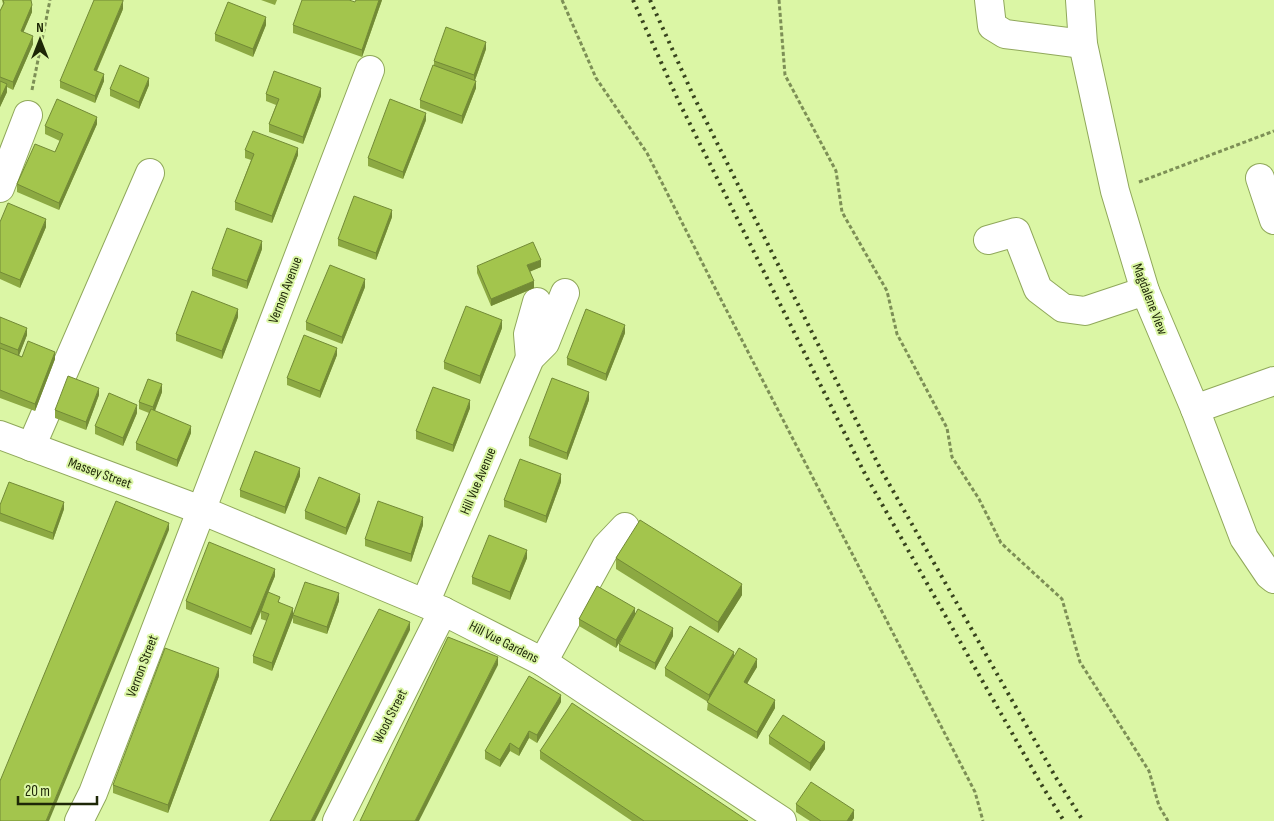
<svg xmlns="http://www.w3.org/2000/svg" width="1274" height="821" viewBox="0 0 1274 821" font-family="'Sofia Sans Condensed',sans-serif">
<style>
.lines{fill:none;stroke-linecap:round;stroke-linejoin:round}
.minor-casing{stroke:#90a85b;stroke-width:30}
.path{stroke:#7d8f56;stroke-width:3;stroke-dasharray:4 2.5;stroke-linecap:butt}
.minor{stroke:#fff;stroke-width:28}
.rail{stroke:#38441d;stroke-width:4;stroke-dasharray:2.5 5;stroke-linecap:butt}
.wall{fill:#8ca942}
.shaded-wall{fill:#728a36}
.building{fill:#a3c54d;stroke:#728a36}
.labels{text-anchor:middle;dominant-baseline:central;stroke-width:4;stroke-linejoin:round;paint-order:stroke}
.street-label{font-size:14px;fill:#1e2707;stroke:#dbf6a5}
</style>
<rect width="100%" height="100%" fill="#dbf6a5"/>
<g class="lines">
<g class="minor-casing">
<g id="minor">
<polyline points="989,0 992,26 1005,34 1083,44"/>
<polyline points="1080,0 1083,44 1115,191 1145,291 1195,409 1244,538 1269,575 1274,579"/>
<polyline points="1260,178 1274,220"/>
<polyline points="0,188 28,115"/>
<polyline points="988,240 1016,232 1038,289 1063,308 1085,311 1145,291"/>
<polyline points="530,358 528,334 537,302"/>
<polyline points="1195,409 1274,381"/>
<polyline points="0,435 201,510 443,611 543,662 782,821"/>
<polyline points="31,447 150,173"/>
<polyline points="425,603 530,358 545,343 565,293"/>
<polyline points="543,662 606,547 625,527"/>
<polyline points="79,821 93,793 370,70"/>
<polyline points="337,821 443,611"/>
</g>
</g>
<g class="path">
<polyline points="562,0 596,78 647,153 713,284 975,792 983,821"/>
<polyline points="779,0 785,75 836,171 842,212 887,291 897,334 947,428 952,457 979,499 1001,543 1062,599 1080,662 1149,771 1159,806 1168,821"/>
<polyline points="32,90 50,0"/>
<polyline points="1139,182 1274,131"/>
</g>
<use href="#minor" class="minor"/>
<g class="rail">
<polyline points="633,0 679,102 866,476 1041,784 1064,821"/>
<polyline points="650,0 693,95 880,468 1055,776 1083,821"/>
</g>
</g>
<g class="wall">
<polygon points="2,0 31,0 32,12 23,32 33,44 13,90 7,87 7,92 0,107 0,11 3,4"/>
<polygon points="261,0 277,0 275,5"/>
<polygon points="382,0 362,57 293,33 293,25 355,2"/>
<polygon points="123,9 97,71 104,81 95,103 60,88 60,81"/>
<polygon points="266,25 253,57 215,41 215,34"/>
<polygon points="486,49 475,80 476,88 462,124 420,108 420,100 434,65 434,61"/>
<polygon points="149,85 139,109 110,96 110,89"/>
<polygon points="266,94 321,96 303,144 269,132 269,124 276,105 266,101"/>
<polygon points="426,120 403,179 368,166 368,158"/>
<polygon points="97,124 59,210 17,192 17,184 55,152 60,141 45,134 45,126"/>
<polygon points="245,150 298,155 272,223 235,210 235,202 251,160 245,158"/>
<polygon points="392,217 376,260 338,246 338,239"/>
<polygon points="0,222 46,227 20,288 0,279"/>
<polygon points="262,249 247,289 212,276 212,269"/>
<polygon points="477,266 541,267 530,271 534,288 491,306 477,273"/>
<polygon points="365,287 342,344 306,330 306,322"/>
<polygon points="0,317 27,335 19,355 22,357 55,359 35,411 0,398"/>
<polygon points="238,317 222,359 176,341 176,334"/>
<polygon points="502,328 480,384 444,369 444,362"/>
<polygon points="625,333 606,381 567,365 567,358"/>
<polygon points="337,355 320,398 287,385 287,378"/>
<polygon points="162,392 155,411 191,433 177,467 136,450 136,443 149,413 139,409 139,402"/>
<polygon points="99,395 86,430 55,418 55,410"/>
<polygon points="589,400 567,460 529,446 529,438"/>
<polygon points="470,408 453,452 416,439 416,431"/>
<polygon points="137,413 123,446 95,434 95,426"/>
<polygon points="300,476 285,514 240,497 240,490"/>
<polygon points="561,482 546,523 504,507 504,500"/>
<polygon points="360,501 346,535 305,519 305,511"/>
<polygon points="0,505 64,509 53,540 0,521"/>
<polygon points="423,525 411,562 365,546 365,539"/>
<polygon points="527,558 510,600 472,584 472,577"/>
<polygon points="616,558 742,595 718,633 616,569"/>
<polygon points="275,576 268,592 293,614 339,601 327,634 293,623 293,617 272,671 253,663 253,656 267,621 261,619 261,612 251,635 186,609 186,601"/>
<polygon points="635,614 673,636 655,670 619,651 619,644 625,632 616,648 579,626 579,619"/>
<polygon points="734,657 757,667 747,683 775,708 757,739 707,710 708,702 665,676 665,668"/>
<polygon points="219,676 168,813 113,793 113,785"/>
<polygon points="561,702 537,743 529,738 519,756 510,751 500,767 485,759 485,751"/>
<polygon points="769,736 825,749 810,771 769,744"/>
<polygon points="540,751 748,821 632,821 540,759"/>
<polygon points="796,804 854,818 852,821 810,821 796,812"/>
</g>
<g class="shaded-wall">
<polygon points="379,0 382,0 362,57 362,50"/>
<polygon points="123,1 123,9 94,77 94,70"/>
<polygon points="32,5 32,12 21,38 21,31"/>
<polygon points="266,17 266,25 253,57 253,49"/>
<polygon points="33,36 33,44 13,90 13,82"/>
<polygon points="486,42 486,49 474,83 474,75"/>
<polygon points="104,74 104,81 95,103 95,96"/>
<polygon points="149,78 149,85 139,109 139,102"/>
<polygon points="476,81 476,88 462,124 462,116"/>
<polygon points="7,84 7,92 0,107 0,99"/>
<polygon points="321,88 321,96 303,144 303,137"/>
<polygon points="426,113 426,120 403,179 403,172"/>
<polygon points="97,117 97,124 59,210 59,203"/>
<polygon points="298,148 298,155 272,223 272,216"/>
<polygon points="392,210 392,217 376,260 376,253"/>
<polygon points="46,219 46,227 20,288 20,280"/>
<polygon points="262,241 262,249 247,289 247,281"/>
<polygon points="541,260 541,267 527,273 527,265"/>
<polygon points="365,279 365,287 342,344 342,337"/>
<polygon points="534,281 534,288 491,306 491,299"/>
<polygon points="238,309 238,317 222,359 222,351"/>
<polygon points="502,320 502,328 480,384 480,376"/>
<polygon points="625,325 625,333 606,381 606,374"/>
<polygon points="27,328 27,335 18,358 18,350"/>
<polygon points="337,348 337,355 320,398 320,391"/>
<polygon points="55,352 55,359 35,411 35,404"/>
<polygon points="162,384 162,392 153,415 153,407"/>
<polygon points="99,388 99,395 86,430 86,422"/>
<polygon points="589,392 589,400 567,460 567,453"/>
<polygon points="470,400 470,408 453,452 453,445"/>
<polygon points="137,405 137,413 123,446 123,438"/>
<polygon points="191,426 191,433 177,467 177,460"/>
<polygon points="300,468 300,476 285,514 285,507"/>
<polygon points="561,474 561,482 546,523 546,516"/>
<polygon points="360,494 360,501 346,535 346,528"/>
<polygon points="64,502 64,509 53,540 53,533"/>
<polygon points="423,517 423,525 411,562 411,554"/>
<polygon points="169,523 169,530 49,821 46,821"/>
<polygon points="527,550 527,558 510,600 510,592"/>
<polygon points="275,569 275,576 251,635 251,628"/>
<polygon points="742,584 742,595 718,633 718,622"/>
<polygon points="339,593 339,601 327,634 327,627"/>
<polygon points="293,608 293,617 272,671 272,663"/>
<polygon points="635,608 635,616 616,648 616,640"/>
<polygon points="410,622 410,630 315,821 311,821"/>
<polygon points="673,628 673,636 655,670 655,663"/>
<polygon points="734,652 734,660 709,702 709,695"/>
<polygon points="498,657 498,665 419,821 415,821"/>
<polygon points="757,659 757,667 744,689 744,682"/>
<polygon points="219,668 219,676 168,813 168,805"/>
<polygon points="561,695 561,702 537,743 537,735"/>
<polygon points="775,700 775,708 757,739 757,732"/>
<polygon points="529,731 529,738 519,756 519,749"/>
<polygon points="825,742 825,749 810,771 810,763"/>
<polygon points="510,743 510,751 500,767 500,760"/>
<polygon points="854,810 854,818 852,821 847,821"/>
</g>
<g class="building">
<polygon points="3,0 31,0 32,5 21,31 33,36 13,82 0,77 0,11 4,3"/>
<polygon points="94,0 123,0 123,1 94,70 104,74 95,96 60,81"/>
<polygon points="302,0 349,0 355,2 356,0 379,0 362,50 293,25"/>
<polygon points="228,2 266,17 253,49 215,34"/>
<polygon points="446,27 486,42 474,75 434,61"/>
<polygon points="120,65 149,78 139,102 110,89"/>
<polygon points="433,65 476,81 462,116 420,100"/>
<polygon points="274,71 321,88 303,137 269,124 279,99 266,94"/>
<polygon points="0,81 7,84 0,99"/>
<polygon points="57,99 97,117 59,203 17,184 35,144 55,152 63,134 45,126"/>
<polygon points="390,99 426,113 403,172 368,158"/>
<polygon points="253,131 298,148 272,216 235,202 254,154 245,150"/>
<polygon points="354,196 392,210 376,253 338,239"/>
<polygon points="8,203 46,219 20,280 0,272 0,222"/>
<polygon points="227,228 262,241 247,281 212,269"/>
<polygon points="533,242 541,260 527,265 534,281 491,299 477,266"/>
<polygon points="330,265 365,279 342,337 306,322"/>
<polygon points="192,291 238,309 222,351 176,334"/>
<polygon points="466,306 502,320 480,376 444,362"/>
<polygon points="586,309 625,325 606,374 567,358"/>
<polygon points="0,317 27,328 18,350 0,343"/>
<polygon points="304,335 337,348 320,391 287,378"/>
<polygon points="28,341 55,352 35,404 0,390 0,348 22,357"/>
<polygon points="68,376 99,388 86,422 55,410"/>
<polygon points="552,378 589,392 567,453 529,438"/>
<polygon points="148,379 162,384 153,407 139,402"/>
<polygon points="433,387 470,400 453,445 416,431"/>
<polygon points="109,393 137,405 123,438 95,426"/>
<polygon points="151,409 191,426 177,460 136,443"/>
<polygon points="255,451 300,468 285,507 240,490"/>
<polygon points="520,459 561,474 546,516 504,500"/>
<polygon points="319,477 360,494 346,528 305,511"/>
<polygon points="9,482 64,502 53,533 0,513 0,505"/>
<polygon points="116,501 169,523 46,821 0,821 0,781"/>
<polygon points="378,501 423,517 411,554 365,539"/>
<polygon points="640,520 742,584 718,622 616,558"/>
<polygon points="489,535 527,550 510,592 472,577"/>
<polygon points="209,542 275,569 251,628 186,601"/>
<polygon points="305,582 339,593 327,627 293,615"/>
<polygon points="597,586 635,608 616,640 579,619"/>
<polygon points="268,592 280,597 278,602 293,608 272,663 253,656 269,614 261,611"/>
<polygon points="379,609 410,622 311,821 270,821"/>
<polygon points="638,609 673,628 655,663 619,644"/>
<polygon points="690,626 734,652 709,695 665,668"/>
<polygon points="448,637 498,657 415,821 360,821"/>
<polygon points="165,648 219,668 168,805 113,785"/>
<polygon points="739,648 757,659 744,682 775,700 757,732 707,702"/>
<polygon points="529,676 561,695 537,735 529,731 519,749 510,743 500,760 485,751"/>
<polygon points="572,703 748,821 644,821 540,751"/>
<polygon points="783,715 825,742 810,763 769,736"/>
<polygon points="811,782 854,810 847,821 821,821 796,804"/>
</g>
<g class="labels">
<g class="street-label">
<text transform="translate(285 290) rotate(-69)">Vernon Avenue</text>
<text transform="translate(1150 299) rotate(69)">Magdalene View</text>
<text transform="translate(100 473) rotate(20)">Massey Street</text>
<text transform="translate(478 481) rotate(-67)">Hill Vue Avenue</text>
<text transform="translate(504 642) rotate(27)">Hill Vue Gardens</text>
<text transform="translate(142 666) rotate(-69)">Vernon Street</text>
<text transform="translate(390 716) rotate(-63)">Wood Street</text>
</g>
</g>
<g transform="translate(40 40)" stroke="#dbf6a5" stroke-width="4" paint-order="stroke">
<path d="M0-4L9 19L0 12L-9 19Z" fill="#1e2707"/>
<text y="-8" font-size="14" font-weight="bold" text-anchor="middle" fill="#1e2707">N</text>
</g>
<path d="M18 796v8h79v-8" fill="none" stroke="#1e2707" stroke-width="2.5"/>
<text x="25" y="796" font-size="15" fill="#1e2707" stroke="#dbf6a5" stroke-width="4" paint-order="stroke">20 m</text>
</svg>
